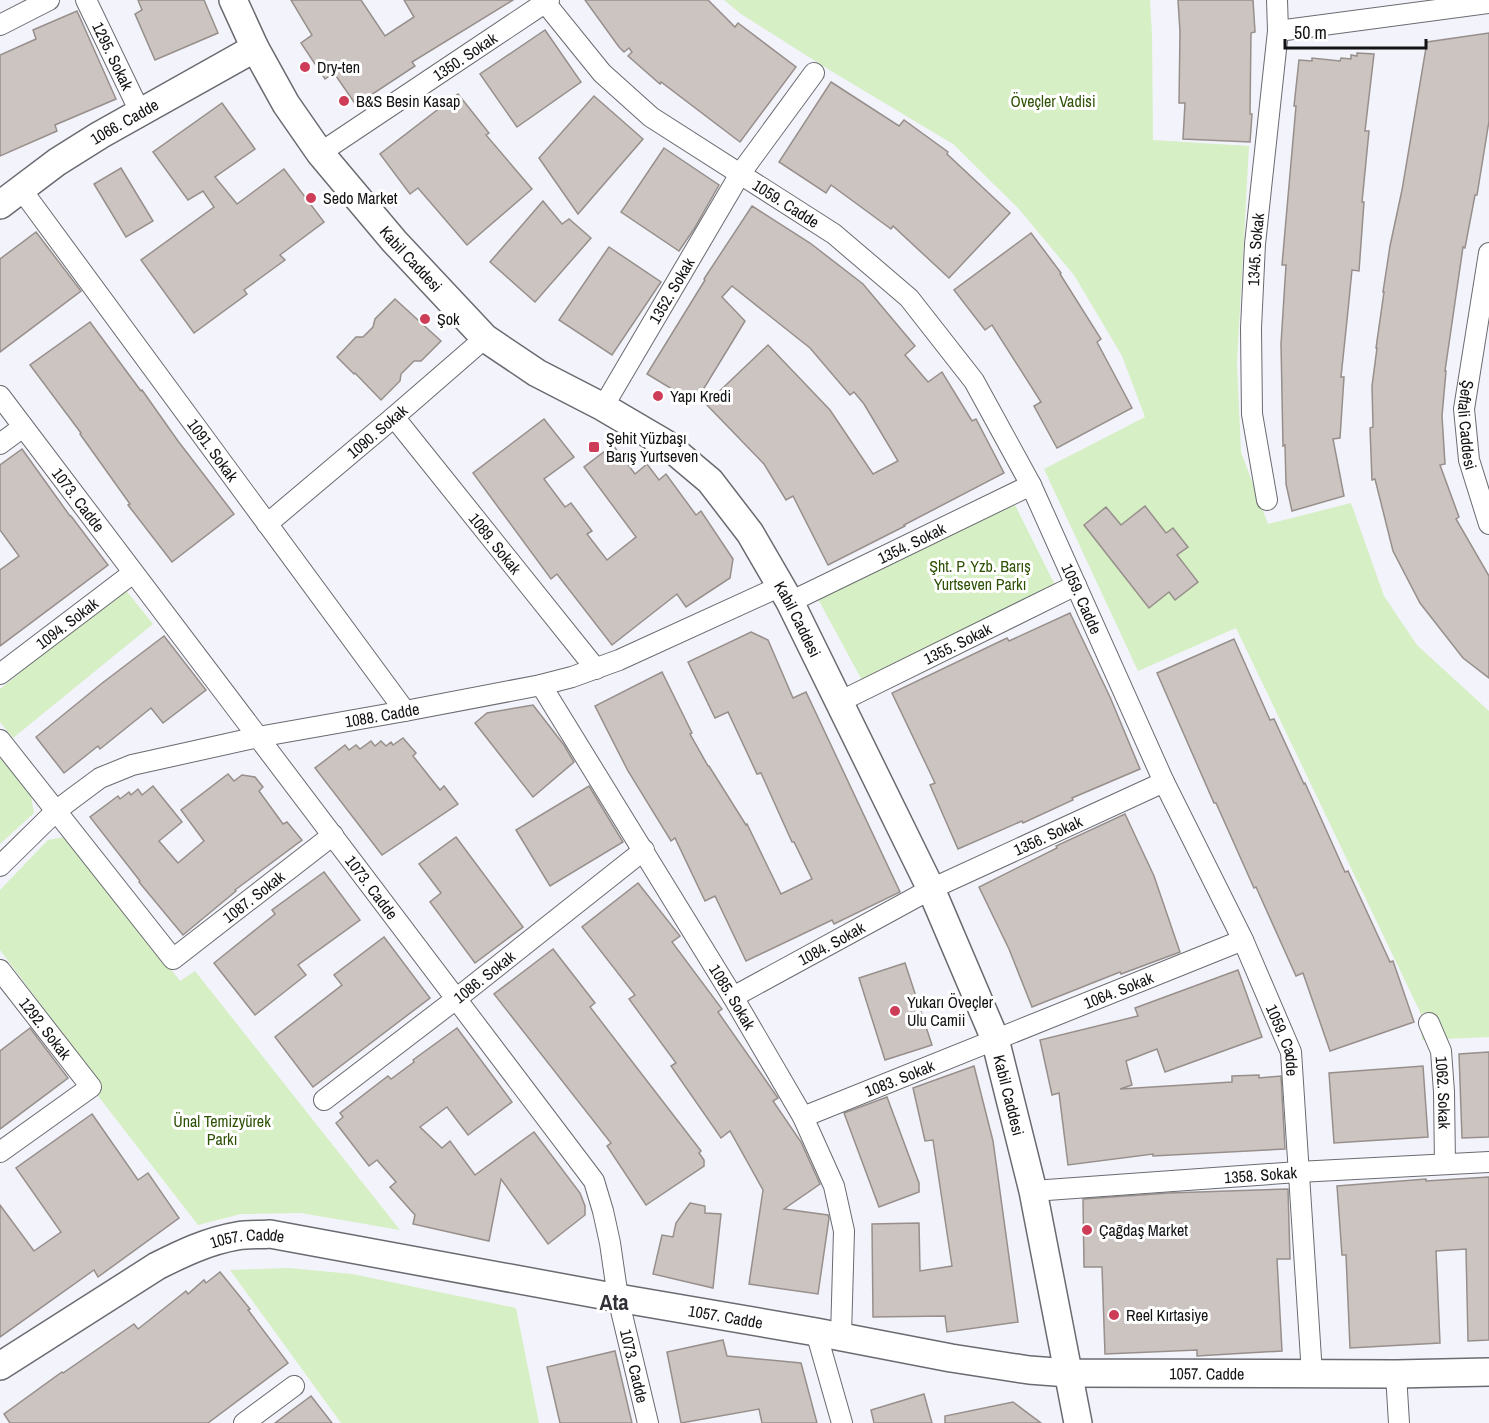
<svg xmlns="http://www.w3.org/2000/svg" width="1489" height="1423" viewBox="0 0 1489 1423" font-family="'Archivo Narrow',sans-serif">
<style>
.green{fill:#d6efc4}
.building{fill:#ccc4c0;stroke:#978f8b;stroke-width:1.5}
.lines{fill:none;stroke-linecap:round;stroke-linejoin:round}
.street-casing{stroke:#6a6b71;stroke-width:22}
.secondary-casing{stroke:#6a6b71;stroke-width:30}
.street{stroke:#fff;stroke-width:20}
.secondary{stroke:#fff;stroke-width:27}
.poi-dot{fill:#ce3d58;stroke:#fff;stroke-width:2}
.labels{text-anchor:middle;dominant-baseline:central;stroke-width:6;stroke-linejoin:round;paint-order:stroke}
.street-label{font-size:16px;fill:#131315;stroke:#fff}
.poi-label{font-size:16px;fill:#131315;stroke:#fff;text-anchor:start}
.park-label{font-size:16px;fill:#2f5206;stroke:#fff}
.district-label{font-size:22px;font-weight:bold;fill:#313137;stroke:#fff}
</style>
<rect width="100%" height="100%" fill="#f3f3fb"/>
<g class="green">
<polygon points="724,0 1150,0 1152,34 1153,140 1249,146 1237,363 1241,452 1268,524 1351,503 1384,596 1417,645 1489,711 1489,1037 1422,1040 1421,1014 1236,628 1138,671 1044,469 1145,417 1122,356 1074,275 1018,208 953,144 831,71 741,14"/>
<polygon points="1014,503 1059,593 864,684 818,599"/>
<polygon points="124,588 153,624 13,738 0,722 0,689"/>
<polygon points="0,756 31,796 34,813 0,844"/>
<polygon points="69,836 180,981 195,971 400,1230 301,1213 241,1214 198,1225 98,1096 102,1086 0,950 0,890 48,840"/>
<polygon points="289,1268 352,1274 516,1308 539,1423 341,1423 230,1270"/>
</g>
<g class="building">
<polygon points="138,0 204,0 218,33 155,60 135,14 142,10"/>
<polygon points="291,0 361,0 385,36 414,17 404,0 513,0 412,62 415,66 356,105 334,73 325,79 301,43 312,35"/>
<polygon points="585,0 708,0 735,27 738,23 796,67 740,142 661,82 660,84 628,56 632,52 629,48 624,52 619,47"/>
<polygon points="1178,0 1253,0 1255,32 1251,33 1250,114 1252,114 1250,142 1183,139 1185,103 1179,103 1180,32"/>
<polygon points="77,11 116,99 55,125 57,131 0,156 0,55 36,39 33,30"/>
<polygon points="545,30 581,82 517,127 480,74"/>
<polygon points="1489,33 1489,121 1477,195 1475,195 1465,248 1463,247 1445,371 1446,371 1442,416 1445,464 1440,465 1459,517 1456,519 1489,576 1489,678 1463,658 1420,603 1393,551 1375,479 1372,480 1370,428 1373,427 1372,386 1377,348 1376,348 1384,292 1383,292 1390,246 1402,190 1427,42"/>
<polygon points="1357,53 1374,54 1365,131 1369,131 1362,202 1364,202 1359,271 1352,270 1347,320 1341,377 1344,377 1340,438 1333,439 1344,496 1292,511 1286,484 1285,445 1283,446 1281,344 1286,265 1282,265 1296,106 1294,106 1299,60 1312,61 1312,58 1340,61 1341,58 1351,59 1351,55 1357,56"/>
<polygon points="831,82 899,126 904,120 948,152 947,154 1010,213 949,278 893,226 891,229 831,185 826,193 779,162"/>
<polygon points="458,94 489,133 486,135 532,189 467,245 418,188 410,194 380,154"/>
<polygon points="594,96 643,139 578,214 539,158"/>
<polygon points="222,103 255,149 215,177 237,204 284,169 324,222 280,255 285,260 244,290 247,294 194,333 141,260 214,207 203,191 188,200 153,152"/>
<polygon points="664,148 719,185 694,229 679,251 621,212"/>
<polygon points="121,168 153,221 126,237 94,184"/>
<polygon points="543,201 562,224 569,219 591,238 535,302 490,262"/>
<polygon points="752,206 810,243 863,284 915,346 905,355 928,382 942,372 972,421 976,419 1004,473 904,525 905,526 828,565 793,496 786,500 764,464 706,404 768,345 830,410 873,474 898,461 864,404 854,392 850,395 810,348 732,286 722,297 745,321 695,403 647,374 705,280 704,279"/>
<polygon points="36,232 81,291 0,352 0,259"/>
<polygon points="1031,233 1061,273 1060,274 1101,339 1097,342 1132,408 1057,448 1034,406 1041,402 992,325 985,330 954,290"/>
<polygon points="609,247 661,282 612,355 559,320"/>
<polygon points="395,299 441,341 421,361 414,361 401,374 400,381 381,400 355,373 354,374 337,357 356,337 363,337 373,327 375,319"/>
<polygon points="90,322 141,391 142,390 178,441 234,514 172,562 128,505 130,504 80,434 81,433 30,365"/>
<polygon points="544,419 574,457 544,479 565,507 571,503 592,531 587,534 607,560 636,537 584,467 613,445 635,474 647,464 659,480 666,474 696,515 701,511 733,559 730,578 686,607 677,594 612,645 557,574 551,579 473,473"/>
<polygon points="22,449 70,516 71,516 108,565 0,646 0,570 19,556 0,530 0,465"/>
<polygon points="1145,506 1166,533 1173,528 1188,547 1177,555 1198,582 1175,600 1169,592 1149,608 1084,525 1106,507 1121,525"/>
<polygon points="1070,613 1110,697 1140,769 1072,798 1073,800 1023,823 1022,821 958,849 930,785 935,783 892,693 1007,638 1009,641"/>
<polygon points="751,632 768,640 793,698 806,692 900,892 834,924 832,920 746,961 715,896 705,901 675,838 671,841 628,771 595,706 662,672 692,733 690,734 708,766 709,766 746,825 747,824 781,894 812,879 794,842 792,842 761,773 757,774 728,712 715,718 688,662"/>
<polygon points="164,636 206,690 163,723 151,708 100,749 98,746 64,773 36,737 101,684"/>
<polygon points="1234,639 1270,720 1274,719 1304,784 1305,783 1345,872 1348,871 1390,962 1393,961 1414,1022 1330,1051 1303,973 1296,976 1256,887 1254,888 1216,803 1214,803 1157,673"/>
<polygon points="533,705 564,745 574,762 533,797 475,723 487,713"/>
<polygon points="403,738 416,753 413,756 440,790 444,786 458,804 382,855 315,768 345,745 349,750 356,745 360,749 371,741 375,746 381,741 386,746 391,742 393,745"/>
<polygon points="228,774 234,781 242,775 255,777 263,787 259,791 283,824 287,822 302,840 235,890 236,891 183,935 139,882 140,881 90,817 118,796 120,799 129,792 131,795 138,789 142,795 153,786 182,822 159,841 178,863 204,841 181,810"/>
<polygon points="589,786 623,842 550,886 516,830"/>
<polygon points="1125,814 1154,876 1180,952 1121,974 1120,972 1032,1007 1009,949 979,887 1057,848 1056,846"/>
<polygon points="456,837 523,927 475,963 430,902 441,893 419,864"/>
<polygon points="324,872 360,920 298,965 306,975 255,1015 214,963 275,914 272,910"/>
<polygon points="638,883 680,936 672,942 722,1009 718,1012 778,1098 773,1101 801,1142 820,1184 784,1209 828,1215 829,1218 818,1294 749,1284 763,1190 730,1131 721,1138 671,1066 676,1063 629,999 635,995 582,927"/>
<polygon points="384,937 430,998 313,1087 275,1037 342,985 334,975"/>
<polygon points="553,949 595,1003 590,1007 701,1151 699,1153 704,1160 704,1166 646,1205 607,1146 611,1143 494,994"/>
<polygon points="905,963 932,1045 885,1060 859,978"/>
<polygon points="1238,970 1262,1037 1165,1072 1157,1049 1126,1061 1132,1085 1120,1089 1232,1082 1232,1076 1259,1075 1259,1078 1281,1076 1285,1149 1153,1156 1153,1154 1068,1165 1059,1093 1052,1095 1040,1040 1138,1016 1135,1008"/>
<polygon points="30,1028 68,1078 0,1129 0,1051"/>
<polygon points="457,1028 512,1102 468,1135 447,1107 420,1127 442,1148 450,1141 475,1175 534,1132 580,1193 585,1206 585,1215 548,1244 501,1179 489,1241 413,1224 415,1215 390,1187 396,1182 377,1160 369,1166 336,1123 343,1117 340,1113 388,1076 391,1079 414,1062 413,1060"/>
<polygon points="1489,1052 1489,1137 1462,1138 1459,1054"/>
<polygon points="974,1066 993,1141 1018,1322 947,1332 945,1316 873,1317 872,1224 919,1223 920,1271 952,1266 933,1140 925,1141 913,1088"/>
<polygon points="1423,1066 1428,1137 1334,1143 1329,1073"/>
<polygon points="887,1097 919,1183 919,1192 879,1207 844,1113"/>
<polygon points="92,1114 138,1180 148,1173 179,1218 98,1277 94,1270 0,1337 0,1205 34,1251 61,1232 16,1168"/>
<polygon points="1489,1177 1489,1340 1468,1341 1466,1249 1436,1251 1440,1343 1350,1348 1346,1255 1342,1255 1337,1186 1426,1179 1426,1181"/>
<polygon points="1288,1189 1290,1259 1277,1259 1282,1351 1197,1356 1197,1350 1105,1354 1102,1267 1084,1267 1083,1199 1169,1193"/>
<polygon points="690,1203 705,1206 705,1213 721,1214 713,1288 653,1274 662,1235 673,1237 676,1223"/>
<polygon points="220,1272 250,1309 248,1310 288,1363 208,1423 10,1423 4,1414 62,1372 63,1373 134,1324 138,1329 186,1291 188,1294 204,1280 206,1283"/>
<polygon points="723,1340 727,1356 801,1363 817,1423 762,1423 759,1409 681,1423 667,1352"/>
<polygon points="615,1351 632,1423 560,1423 547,1367"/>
<polygon points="924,1394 932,1423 874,1423 871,1410"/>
<polygon points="311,1396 332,1423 275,1423"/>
<polygon points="1013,1402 1041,1423 945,1423 945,1416"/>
</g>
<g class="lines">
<g class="street-casing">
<g id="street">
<path id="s1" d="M 86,0 L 140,112"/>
<path id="s2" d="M 543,0 L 602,73 L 651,117 L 834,234 L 909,298 L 974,381 L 1031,485 L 1164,782 L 1243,940 L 1291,1052 L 1312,1374"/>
<polyline points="0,25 49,0"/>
<polyline points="1278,31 1489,3"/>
<path id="s3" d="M 320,153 L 549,0"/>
<path id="s4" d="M 21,189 L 405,711"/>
<path id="s5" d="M 1489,253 L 1464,409 L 1469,460 L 1489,524"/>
<path id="s6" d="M 0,396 L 594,1181 L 603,1211 L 610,1243 L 618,1298 L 648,1423"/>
<path id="s7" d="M 603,407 L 740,174 L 814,73"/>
<path id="s8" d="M 394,417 L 596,669"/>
<polyline points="0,444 23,427"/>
<path id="s9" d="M 1267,500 L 1252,414 L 1251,328 L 1255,244 L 1278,31 L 1277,0"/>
<path id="s10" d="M 267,524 L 394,417 L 485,338"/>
<path id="s11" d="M 790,602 L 1031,485"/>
<path id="s12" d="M 0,674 L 133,573"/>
<path id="s13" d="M 541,685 L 733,997 L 803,1117 L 834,1186 L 844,1231 L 841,1336"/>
<path id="s14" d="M 839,702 L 1076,585"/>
<path id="s15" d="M 0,740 L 173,959 L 333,835"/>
<path id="s16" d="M 0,866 L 56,811 L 73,798 L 100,778 L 132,765 L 258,737 L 405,711 L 541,685 L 572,677 L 619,660 L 781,586"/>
<path id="s17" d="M 0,970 L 91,1087 L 0,1152"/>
<path id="s18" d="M 733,997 L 931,889 L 1164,782"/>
<path id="s19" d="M 1429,1023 L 1441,1051 L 1444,1092 L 1445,1164"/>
<path id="s20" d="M 324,1100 L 456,999 L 644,850"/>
<path id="s21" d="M 803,1117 L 1243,940"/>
<path id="s22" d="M 1033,1191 L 1298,1172 L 1489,1162"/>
<polyline points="816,1332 842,1423"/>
<polyline points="1396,1374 1399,1423"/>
<polyline points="244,1423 294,1386"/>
</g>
</g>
<g class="secondary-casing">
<g id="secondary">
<path id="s23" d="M 233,0 L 255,48 L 286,104 L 320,153 L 394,241 L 485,338 L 537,373 L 603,407 L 666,444 L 710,481 L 750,533 L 790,602 L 931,889 L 995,1039 L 1033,1191 L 1078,1423"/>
<path id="s24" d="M 0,205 L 57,162 L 100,135 L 255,48"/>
<path id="s25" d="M 0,1366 L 157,1266 C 183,1253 208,1241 237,1236 C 248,1234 260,1235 270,1234 L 618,1298 L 816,1332 L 951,1358 L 1029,1370 L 1069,1373 L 1396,1374 L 1489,1372"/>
</g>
</g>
<use href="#street" class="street"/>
<use href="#secondary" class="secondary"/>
</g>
<g class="poi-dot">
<circle cx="305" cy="67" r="6"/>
<circle cx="344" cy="101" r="6"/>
<circle cx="311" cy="198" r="6"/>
<circle cx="425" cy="319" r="6"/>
<circle cx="658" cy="396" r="6"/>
<rect x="588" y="441" width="12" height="12" rx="3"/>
<circle cx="895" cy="1011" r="6"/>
<circle cx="1087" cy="1230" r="6"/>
<circle cx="1114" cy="1315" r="6"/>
</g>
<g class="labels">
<g class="street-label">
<text stroke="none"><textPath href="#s1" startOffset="62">1295. Sokak</textPath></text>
<text stroke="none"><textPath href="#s3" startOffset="174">1350. Sokak</textPath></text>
<text stroke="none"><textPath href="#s24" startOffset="150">1066. Cadde</textPath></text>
<text stroke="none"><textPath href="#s2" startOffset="320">1059. Cadde</textPath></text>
<text stroke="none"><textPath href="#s9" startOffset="252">1345. Sokak</textPath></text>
<text stroke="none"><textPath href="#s23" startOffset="316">Kabil Caddesi</textPath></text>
<text stroke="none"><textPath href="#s7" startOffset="135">1352. Sokak</textPath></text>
<text stroke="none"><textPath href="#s5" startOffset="174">Şeftali Caddesi</textPath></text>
<text stroke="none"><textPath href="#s10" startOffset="144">1090. Sokak</textPath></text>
<text stroke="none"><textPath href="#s4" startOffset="324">1091. Sokak</textPath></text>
<text stroke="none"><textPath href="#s6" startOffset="130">1073. Cadde</textPath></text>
<text stroke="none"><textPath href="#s8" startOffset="162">1089. Sokak</textPath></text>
<text stroke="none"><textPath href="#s11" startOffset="135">1354. Sokak</textPath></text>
<text stroke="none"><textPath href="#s2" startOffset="824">1059. Cadde</textPath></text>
<text stroke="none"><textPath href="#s23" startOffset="856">Kabil Caddesi</textPath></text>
<text stroke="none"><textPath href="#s12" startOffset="84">1094. Sokak</textPath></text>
<text stroke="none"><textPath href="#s14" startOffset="132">1355. Sokak</textPath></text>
<text stroke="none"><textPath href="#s16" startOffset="423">1088. Cadde</textPath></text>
<text stroke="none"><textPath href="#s18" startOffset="354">1356. Sokak</textPath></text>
<text stroke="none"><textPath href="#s6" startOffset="616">1073. Cadde</textPath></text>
<text stroke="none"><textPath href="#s15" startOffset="381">1087. Sokak</textPath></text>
<text stroke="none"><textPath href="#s18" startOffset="112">1084. Sokak</textPath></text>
<text stroke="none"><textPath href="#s20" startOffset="202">1086. Sokak</textPath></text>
<text stroke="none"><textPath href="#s21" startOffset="340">1064. Sokak</textPath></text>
<text stroke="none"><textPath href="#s13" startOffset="366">1085. Sokak</textPath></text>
<text stroke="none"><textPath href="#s17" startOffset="74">1292. Sokak</textPath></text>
<text stroke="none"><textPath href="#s2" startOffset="1310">1059. Cadde</textPath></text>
<text stroke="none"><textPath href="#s21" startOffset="104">1083. Sokak</textPath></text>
<text stroke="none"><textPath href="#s19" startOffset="72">1062. Sokak</textPath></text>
<text stroke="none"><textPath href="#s23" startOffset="1378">Kabil Caddesi</textPath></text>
<text stroke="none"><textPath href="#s22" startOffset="228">1358. Sokak</textPath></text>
<text stroke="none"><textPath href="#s25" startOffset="282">1057. Cadde</textPath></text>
<text stroke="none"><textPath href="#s25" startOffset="768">1057. Cadde</textPath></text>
<text stroke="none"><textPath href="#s6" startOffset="1174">1073. Cadde</textPath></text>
<text stroke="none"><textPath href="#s25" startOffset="1254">1057. Cadde</textPath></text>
</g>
<g class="poi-label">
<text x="317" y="67">Dry-ten</text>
<text x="356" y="101">B&amp;S Besin Kasap</text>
<text x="323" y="198">Sedo Market</text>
<text x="437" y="319">Şok</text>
<text x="670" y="396">Yapı Kredi</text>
<text x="606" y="438">Şehit Yüzbaşı<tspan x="606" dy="18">Barış Yurtseven</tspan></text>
<text x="907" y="1002">Yukarı Öveçler<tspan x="907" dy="18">Ulu Camii</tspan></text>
<text x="1099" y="1230">Çağdaş Market</text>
<text x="1126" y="1315">Reel Kırtasiye</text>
</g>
<g class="park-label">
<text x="1053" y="101">Öveçler Vadisi</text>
<text x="980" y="566">Şht. P. Yzb. Barış<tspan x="980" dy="18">Yurtseven Parkı</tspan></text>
<text x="222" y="1121">Ünal Temizyürek<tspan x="222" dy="18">Parkı</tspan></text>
</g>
<g class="district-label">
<text x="614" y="1302">Ata</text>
</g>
</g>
<path d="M1285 39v9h141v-9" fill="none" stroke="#131315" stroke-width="3"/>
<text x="1294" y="39" font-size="18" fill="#131315" stroke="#ffffff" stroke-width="4.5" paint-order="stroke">50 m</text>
</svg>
